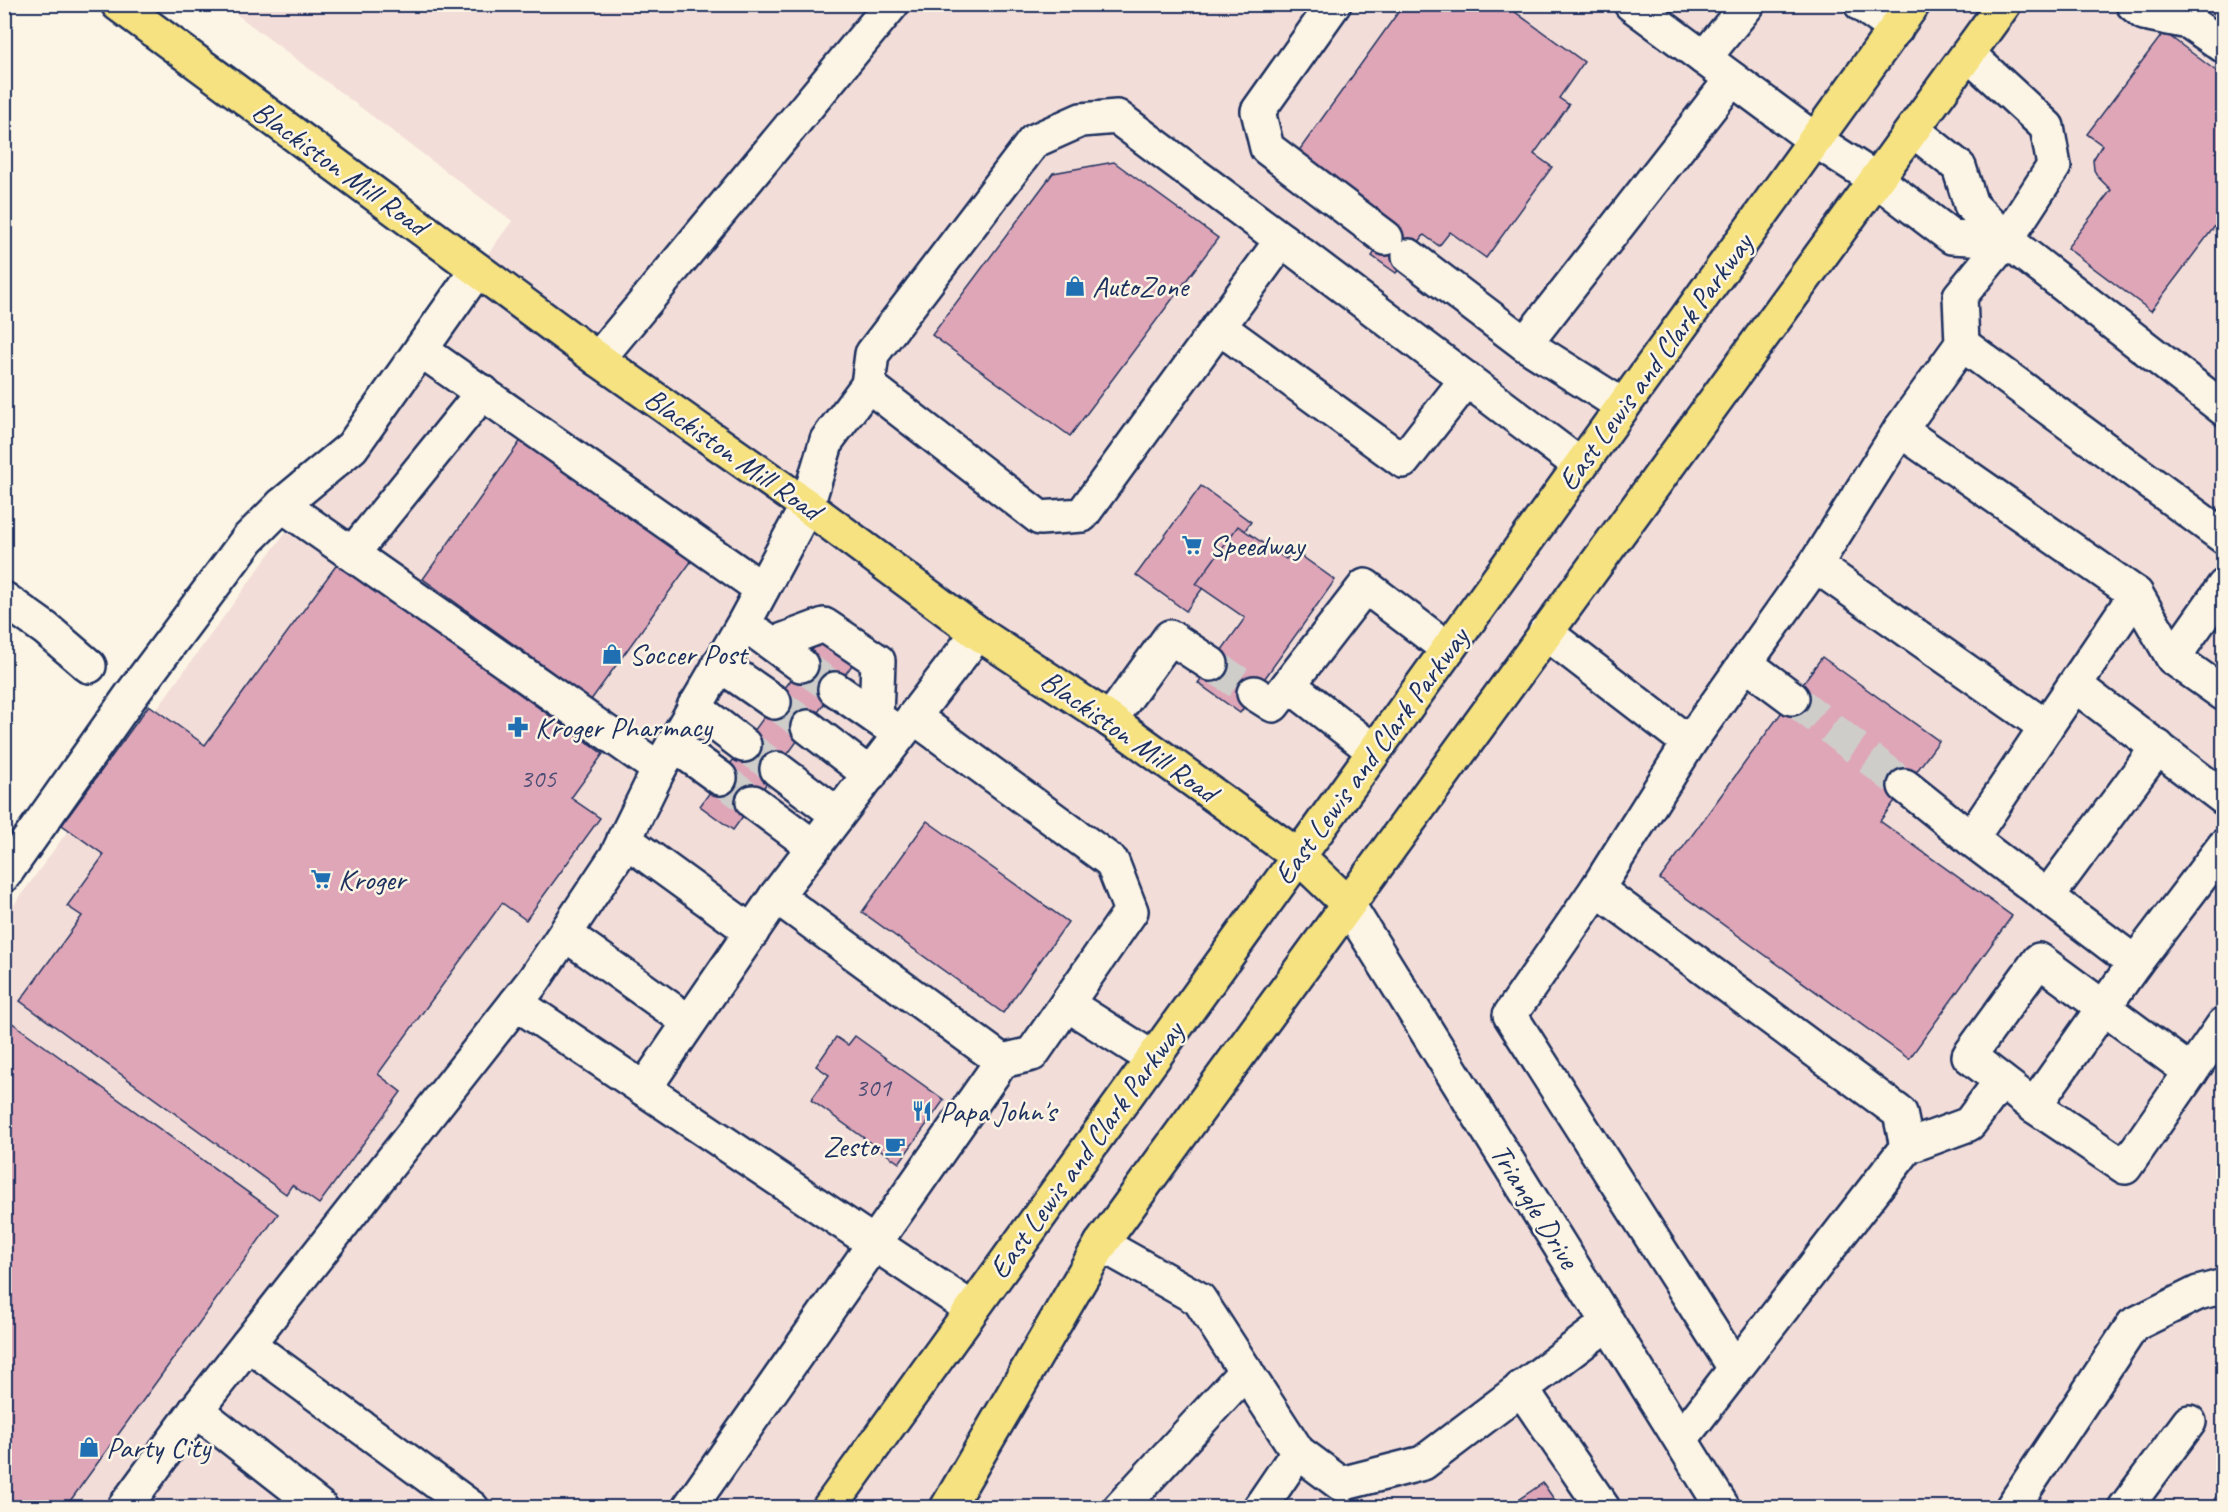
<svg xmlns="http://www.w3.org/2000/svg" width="2228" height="1512" viewBox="0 0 2228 1512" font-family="Caveat,sans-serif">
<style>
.built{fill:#f3ddd8}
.building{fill:#dfa6b8;stroke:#1b2f5e;stroke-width:1.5}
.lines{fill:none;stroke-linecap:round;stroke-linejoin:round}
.minor-tunnel{stroke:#cfcdca;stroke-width:33;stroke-dasharray:33 16;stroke-linecap:butt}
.minor-casing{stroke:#1b2f5e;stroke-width:38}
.major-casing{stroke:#1b2f5e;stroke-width:38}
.minor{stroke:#fcf5e5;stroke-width:33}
.major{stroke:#f6e281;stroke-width:33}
.labels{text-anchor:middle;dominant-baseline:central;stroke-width:5;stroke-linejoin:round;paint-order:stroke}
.number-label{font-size:27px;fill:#4c4d74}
.street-label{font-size:30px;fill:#1b2f5e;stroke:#fcf5e5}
.poi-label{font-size:30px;fill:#1b2f5e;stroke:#fcf5e5;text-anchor:start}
</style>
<rect width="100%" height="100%" fill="#fcf5e5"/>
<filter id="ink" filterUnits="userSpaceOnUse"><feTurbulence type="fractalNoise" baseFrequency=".0167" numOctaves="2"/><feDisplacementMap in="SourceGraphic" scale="12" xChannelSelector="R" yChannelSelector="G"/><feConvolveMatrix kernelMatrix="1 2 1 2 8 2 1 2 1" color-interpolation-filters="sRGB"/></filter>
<g filter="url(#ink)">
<polygon class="built" points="224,5 2223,5 2223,1507 5,1508 5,917 512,221"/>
<g class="building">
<polygon points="1404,4 1504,4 1584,62 1559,98 1569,105 1534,154 1552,167 1486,258 1450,232 1439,246 1424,235 1396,273 1372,256 1396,223 1298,152"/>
<polygon points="2200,4 2224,4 2224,21"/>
<polygon points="2164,32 2224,77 2224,233 2215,226 2151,311 2067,248 2111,190 2098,177 2094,170 2093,160 2102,145 2087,134"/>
<polygon points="1114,162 1218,238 1070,436 932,335 1053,173"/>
<polygon points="524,436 693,559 591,700 423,579"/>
<polygon points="1201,486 1251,522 1186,611 1136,575"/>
<polygon points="1238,526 1286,559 1293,550 1335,580 1240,713 1198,683 1245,618 1196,584"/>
<polygon points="338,563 603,754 571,798 600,818 526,920 502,903 378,1074 401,1092 319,1204 292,1185 286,1194 20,1001 82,916 67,906 104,855 62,825 149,705 205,745"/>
<polygon points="821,638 855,661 733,830 700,806"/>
<polygon points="1822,657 1939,741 1880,821 2012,916 1909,1059 1660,879"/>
<polygon points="927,821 1068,922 1003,1013 862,912"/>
<polygon points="4,1017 278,1214 65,1508 4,1508"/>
<polygon points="855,1036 944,1100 899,1163 811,1100 829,1075 816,1066 836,1037 848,1045"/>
<polygon points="1543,1483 1560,1508 1506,1508"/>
<polygon points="2224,1486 2224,1508 2208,1508"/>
</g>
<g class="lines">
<g class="minor-tunnel">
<polyline points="1211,664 1254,693"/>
<polyline points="801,665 835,689"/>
<polyline points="1792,698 1905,786"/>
<polyline points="774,702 808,727"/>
<polyline points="744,745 777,769"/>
<polyline points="720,778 753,802"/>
</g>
<g class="minor-casing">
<g id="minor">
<polyline points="1334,4 1258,111 1267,148 1386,238"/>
<polyline points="1631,4 1815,140 1877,180 1952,237 2006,240"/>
<polyline points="1861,4 1896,29"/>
<polyline points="2133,4 2144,13 2189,22 2224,46"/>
<polyline points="1968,54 2047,127 2054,166 2006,240 1960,296 1962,344 1900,430 2136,594 2173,658 2224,694"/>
<polyline points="1704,58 1748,4"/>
<polyline points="1913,130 1959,167 1971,205 2006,240 2224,409"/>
<polyline points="1409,256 1525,344 1623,406"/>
<polyline points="1219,327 1403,461 1467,379"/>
<polyline points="1525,344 1732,79"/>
<polyline points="1962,344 2224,537"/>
<polyline points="421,350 762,589"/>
<polyline points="598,359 892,4"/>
<polyline points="868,385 872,354 1034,141 1081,120 1117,117 1282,240"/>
<polyline points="282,505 659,769"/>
<polyline points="352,554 483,392"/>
<polyline points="1815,565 2046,727 2136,594"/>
<polyline points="4,599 46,629 89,666"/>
<polyline points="1545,632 1689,743"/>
<polyline points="978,633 776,896 1002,1061"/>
<polyline points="760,635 801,665"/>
<polyline points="773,644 824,625 878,661 876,717"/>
<polyline points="2173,658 2224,586"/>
<polyline points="1745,663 1792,698"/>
<polyline points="719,664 774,702"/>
<polyline points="1289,685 1374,751"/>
<polyline points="2076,686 2224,798"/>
<polyline points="835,689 890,727"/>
<polyline points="1254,693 1273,705 1365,586 1448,649"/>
<polyline points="694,707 744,745"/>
<polyline points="1110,720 1170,637 1211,664"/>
<polyline points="808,727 870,775"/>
<polyline points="673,744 720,778"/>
<polyline points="777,769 838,815"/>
<polyline points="1905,786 1971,839 2046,727"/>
<polyline points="753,802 814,847"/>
<polyline points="624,839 752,932"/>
<polyline points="1971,839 2135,963 2224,846"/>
<polyline points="4,875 132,694 248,539 282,505 352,447 477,270"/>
<polyline points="1597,889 1900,1113 1907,1147 1681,1439"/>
<polyline points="2047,897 2158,747"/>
<polyline points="1347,903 1723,1508"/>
<polyline points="565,934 689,1022"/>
<polyline points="2135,963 2034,1106 2125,1167 2224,1024"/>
<polyline points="516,1003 972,1309"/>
<polyline points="1067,1004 1152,1058"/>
<polyline points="644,1089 776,896"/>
<polyline points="2034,1106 1969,1056 2039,960 2191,1072"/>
<polyline points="1907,1147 1969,1124 2001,1081"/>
<polyline points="1101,1244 1199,1299 1298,1452 1341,1484 1423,1463 1608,1323"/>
<polyline points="248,1344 472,1508"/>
<polyline points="1735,1368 1510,1015 1597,889 1689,743 1815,565 1900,430"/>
<polyline points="1521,1388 1603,1508"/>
<polyline points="196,1410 321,1508"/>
<polyline points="124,1508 196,1410 534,980 616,857 659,769 744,623 807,506 827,440 868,385 1040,518 1082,515 1282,240 1580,465"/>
<polyline points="689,1508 1002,1061 1032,1054 1131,911 1112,862 914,717"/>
<polyline points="1120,1508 1246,1371"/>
<polyline points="1260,1508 1298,1452"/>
<polyline points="2012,1508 2133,1325 2198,1293 2224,1286"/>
<polyline points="2125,1508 2189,1422"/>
</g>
</g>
<g class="major-casing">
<g id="major">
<polyline points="118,4 598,359 807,506 978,633 1110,720 1298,856 1347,903"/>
<polyline points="829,1508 1913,4"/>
<polyline points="947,1508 1101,1244 2004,4"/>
</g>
</g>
<use href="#minor" class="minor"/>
<use href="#major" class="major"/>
</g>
</g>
<defs>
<g id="shop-bare" transform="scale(1.62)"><path d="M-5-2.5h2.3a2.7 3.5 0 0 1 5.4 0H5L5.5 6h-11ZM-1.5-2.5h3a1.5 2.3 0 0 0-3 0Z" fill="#1f6fb2" stroke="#fcf5e5" stroke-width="2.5" paint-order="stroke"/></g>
<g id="supermarket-bare" transform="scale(1.62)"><path d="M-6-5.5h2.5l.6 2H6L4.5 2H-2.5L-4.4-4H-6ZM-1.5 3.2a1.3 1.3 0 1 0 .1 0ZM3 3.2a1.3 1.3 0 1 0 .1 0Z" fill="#1f6fb2" stroke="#fcf5e5" stroke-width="2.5" paint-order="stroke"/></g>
<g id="pharmacy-bare" transform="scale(1.62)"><path d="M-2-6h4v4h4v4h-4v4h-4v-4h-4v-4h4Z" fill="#1f6fb2" stroke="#fcf5e5" stroke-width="2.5" paint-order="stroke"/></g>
<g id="restaurant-bare" transform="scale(1.62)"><path d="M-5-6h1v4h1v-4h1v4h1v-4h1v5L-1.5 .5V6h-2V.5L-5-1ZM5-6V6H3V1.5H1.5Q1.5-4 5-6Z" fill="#1f6fb2" stroke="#fcf5e5" stroke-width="2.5" paint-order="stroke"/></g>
<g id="cafe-bare" transform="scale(1.62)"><path d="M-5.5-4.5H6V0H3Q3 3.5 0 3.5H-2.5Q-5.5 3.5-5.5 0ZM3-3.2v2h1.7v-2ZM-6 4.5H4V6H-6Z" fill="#1f6fb2" stroke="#fcf5e5" stroke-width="2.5" paint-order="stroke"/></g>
</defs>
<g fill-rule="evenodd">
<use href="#shop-bare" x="1075" y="286"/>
<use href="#supermarket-bare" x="1192" y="545"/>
<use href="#shop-bare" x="612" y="654"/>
<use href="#pharmacy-bare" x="518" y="727"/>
<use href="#supermarket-bare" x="321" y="879"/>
<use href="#restaurant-bare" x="922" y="1111"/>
<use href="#cafe-bare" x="895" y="1146"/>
<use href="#shop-bare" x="89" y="1447"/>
</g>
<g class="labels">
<g class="number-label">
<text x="538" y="778">305</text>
<text x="873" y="1087">301</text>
</g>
<g class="street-label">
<text transform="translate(340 168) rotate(36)">Blackiston Mill Road</text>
<text transform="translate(1655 362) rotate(-54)">East Lewis and Clark Parkway</text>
<text transform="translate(733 454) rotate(35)">Blackiston Mill Road</text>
<text transform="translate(1129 736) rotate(35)">Blackiston Mill Road</text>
<text transform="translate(1371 756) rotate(-54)">East Lewis and Clark Parkway</text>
<text transform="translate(1086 1150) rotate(-54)">East Lewis and Clark Parkway</text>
<text transform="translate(1535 1206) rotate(58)">Triangle Drive</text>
</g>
<g class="poi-label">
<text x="1092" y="286">AutoZone</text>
<text x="1209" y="545">Speedway</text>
<text x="629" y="654">Soccer Post</text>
<text x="535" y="727">Kroger Pharmacy</text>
<text x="338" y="879">Kroger</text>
<text x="939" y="1111">Papa John's</text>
<text x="878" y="1146" text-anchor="end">Zesto</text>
<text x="106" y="1447">Party City</text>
</g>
</g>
<rect width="2228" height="1512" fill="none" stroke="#fcf5e5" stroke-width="24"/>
<rect x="12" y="12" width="2204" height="1488" fill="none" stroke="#1b2f5e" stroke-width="2" filter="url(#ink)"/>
</svg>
